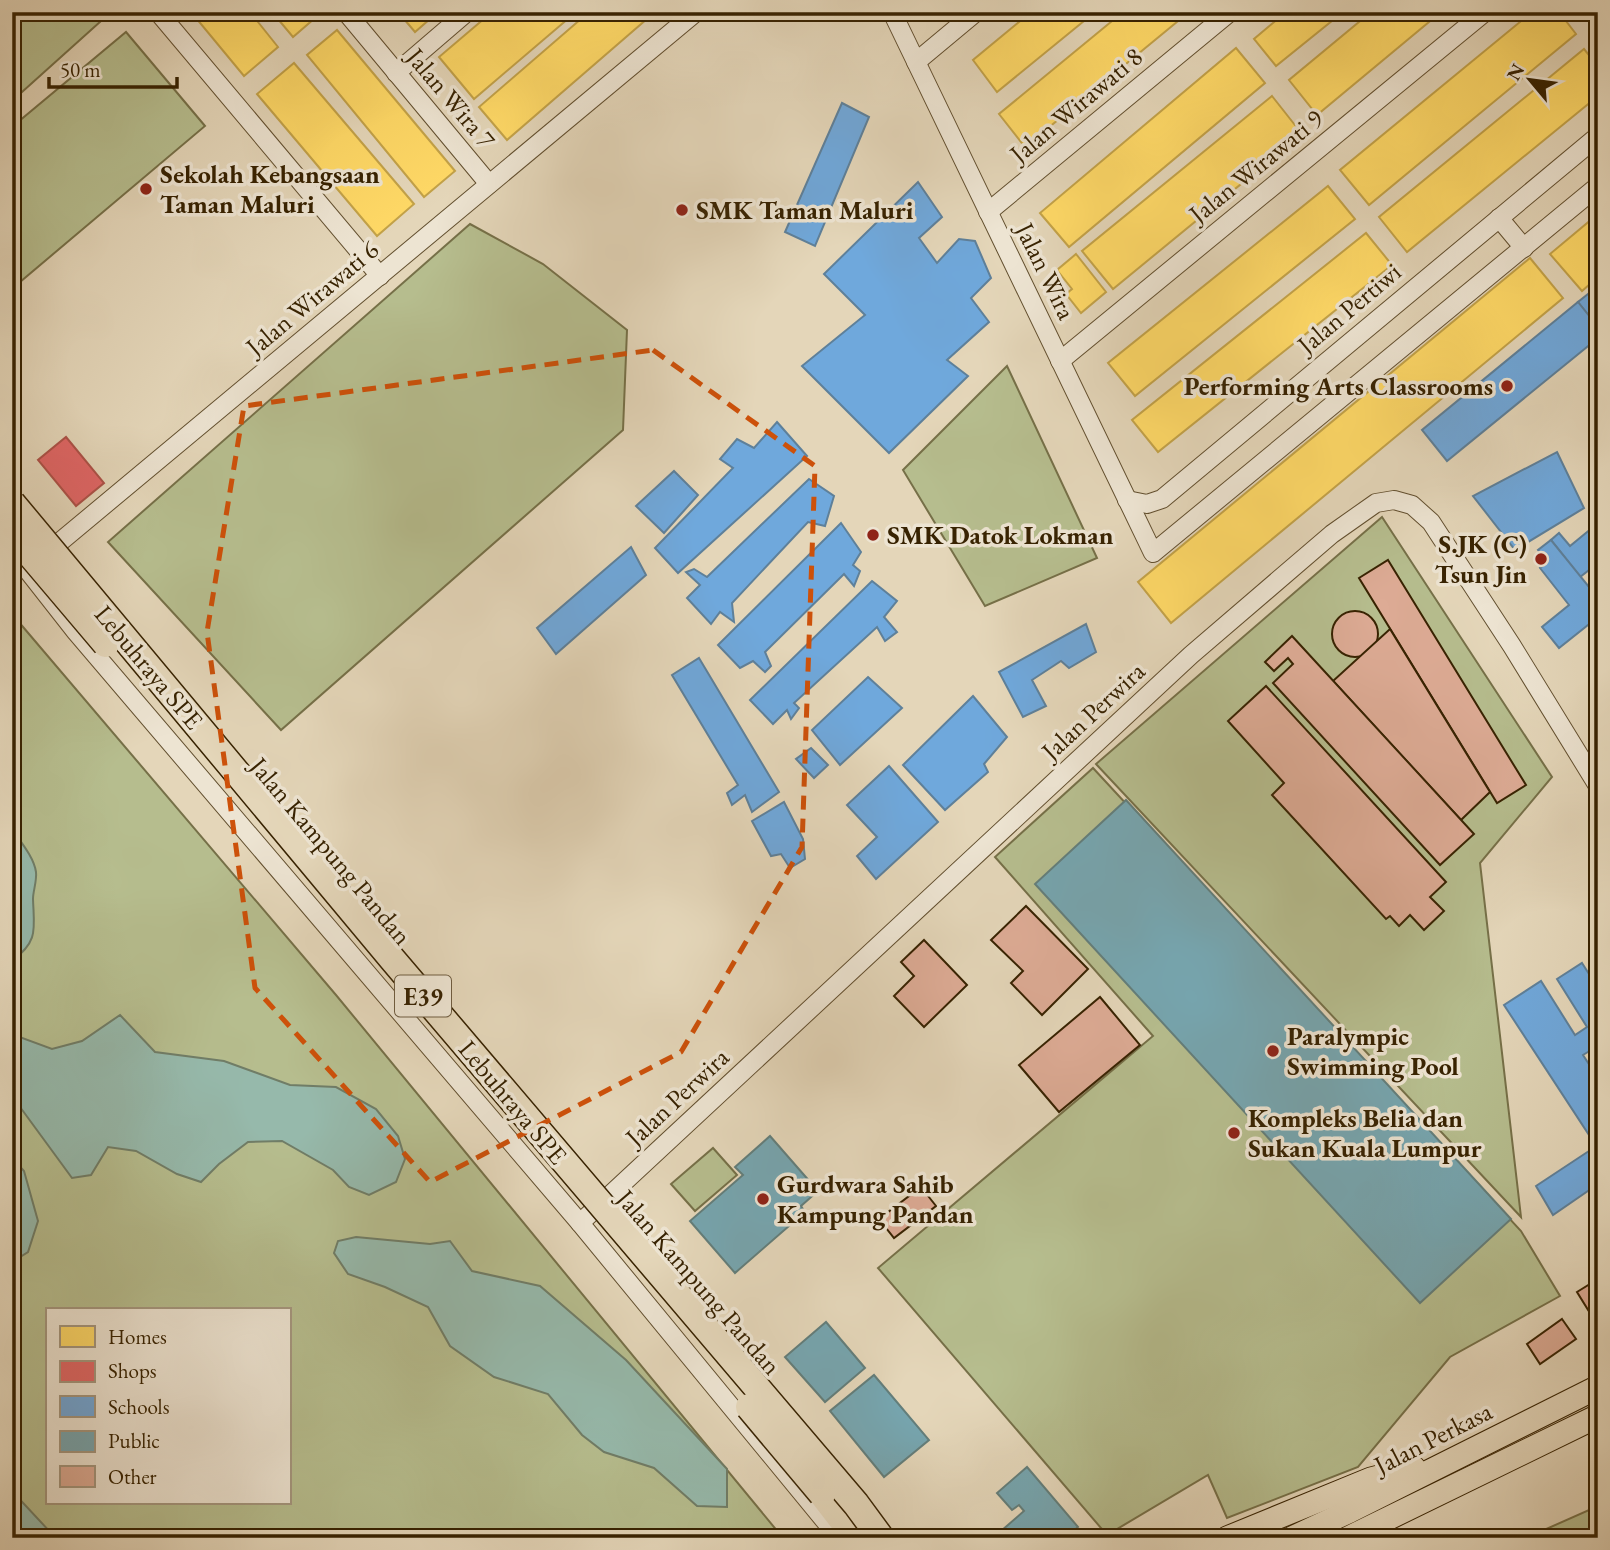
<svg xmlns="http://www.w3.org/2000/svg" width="1610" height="1550" viewBox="0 0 1610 1550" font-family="'EB Garamond',serif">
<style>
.green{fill:#b6bd8e;stroke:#767048;stroke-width:2;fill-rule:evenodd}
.water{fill:#96b9ab;stroke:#707d67;stroke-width:2}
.homes{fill:#ffd966;stroke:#c3a248;stroke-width:2}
.shops{fill:#e06666;stroke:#ad5248;stroke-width:2}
.schools{fill:#6fa8dc;stroke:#5e809a;stroke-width:2}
.public{fill:#76a5af;stroke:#637e7b;stroke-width:2}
.building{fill:#ddab95;stroke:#372201;stroke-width:2}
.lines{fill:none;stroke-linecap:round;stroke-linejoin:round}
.minor-casing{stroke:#624f2f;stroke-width:20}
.major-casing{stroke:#372201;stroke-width:25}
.highway-casing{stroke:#372201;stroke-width:29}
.minor{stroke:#ede4d2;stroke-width:18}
.major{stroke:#e4d6b9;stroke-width:23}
.highway{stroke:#e4d6b9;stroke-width:26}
.highway-bridge-casing{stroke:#372201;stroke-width:29;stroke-linecap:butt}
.highway-bridge{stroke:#e4d6b9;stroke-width:26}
.marked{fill:none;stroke:#cd510a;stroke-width:5;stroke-dasharray:14 9;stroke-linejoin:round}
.poi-dot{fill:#8f2418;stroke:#ede4d2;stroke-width:2.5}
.labels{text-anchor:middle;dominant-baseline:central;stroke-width:7;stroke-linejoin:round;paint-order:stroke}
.shield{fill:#ede4d2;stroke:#6e5c40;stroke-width:2}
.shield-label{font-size:24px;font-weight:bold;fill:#372201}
.street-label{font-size:26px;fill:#372201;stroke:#ede4d2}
.poi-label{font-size:26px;font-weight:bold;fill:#372201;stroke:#ede4d2;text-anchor:start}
</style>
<rect width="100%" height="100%" fill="#e4d6b9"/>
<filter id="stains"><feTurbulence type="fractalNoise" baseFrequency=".00286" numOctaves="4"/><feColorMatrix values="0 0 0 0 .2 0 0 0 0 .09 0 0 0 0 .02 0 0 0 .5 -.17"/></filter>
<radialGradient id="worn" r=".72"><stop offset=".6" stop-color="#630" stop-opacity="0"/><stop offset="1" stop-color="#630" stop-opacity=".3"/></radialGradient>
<g class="green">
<polygon points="12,12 111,12 12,101"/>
<polygon points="126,32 205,126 20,282 12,272 12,127"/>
<polygon points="470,224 543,264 627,330 623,430 281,730 108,542"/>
<polygon points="1007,366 1097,558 985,606 903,470"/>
<polygon points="1382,517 1552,777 1480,863 1521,1217 1096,764"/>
<path d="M 12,614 L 336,995 L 783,1538 L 12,1538 ZM 47,1310 L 289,1310 L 289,1503 L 47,1503 Z"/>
<polygon points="1093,768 1521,1231 1560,1296 1450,1357 1358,1467 1227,1518 1208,1475 1107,1535 878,1268 1153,1036 995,857"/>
<polygon points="713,1148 737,1175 695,1211 671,1184"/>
<polygon points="1598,1506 1598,1538 1526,1538"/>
</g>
<g class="water">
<path d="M 12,829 C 20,841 34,857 36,872 C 37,881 33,891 33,899 C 34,929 39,941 12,961 Z"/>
<polygon points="120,1015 155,1052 224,1061 290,1085 336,1087 376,1109 398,1136 405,1159 396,1182 369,1195 349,1187 333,1170 282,1141 248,1142 219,1164 201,1182 177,1174 136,1151 108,1147 91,1175 72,1178 12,1096 12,1038 17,1036 52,1049 82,1041"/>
<polygon points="12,1158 24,1171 38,1221 28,1252 12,1262"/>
<polygon points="356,1237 430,1244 450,1241 472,1271 540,1286 626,1360 727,1469 727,1507 697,1506 654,1468 604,1452 582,1435 548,1394 494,1377 450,1346 428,1307 385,1287 348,1274 334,1253 338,1241"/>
<polygon points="12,1491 52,1534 54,1538 12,1538"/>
</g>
<g class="homes">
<polygon points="191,12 250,12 278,47 244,76"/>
<polygon points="272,12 322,12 293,37"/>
<polygon points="398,12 438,12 415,32"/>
<polygon points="492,12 576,12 474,99 439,57"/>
<polygon points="589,12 655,12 507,140 479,107"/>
<polygon points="1031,12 1095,12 997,92 973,60"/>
<polygon points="1123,12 1189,12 1025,147 999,114"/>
<polygon points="1286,12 1343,12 1276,66 1254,39"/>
<polygon points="1371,12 1441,12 1317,115 1289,80"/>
<polygon points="1532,12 1559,12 1576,34 1369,205 1340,170"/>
<polygon points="337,30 455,171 424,197 307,55"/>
<polygon points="1236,48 1265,83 1069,247 1040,213"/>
<polygon points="1584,49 1598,66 1598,96 1407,252 1379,217"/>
<polygon points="294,63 414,204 377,236 257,94"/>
<polygon points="1272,96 1302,134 1113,289 1082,251"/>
<polygon points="1328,186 1355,219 1135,396 1108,363"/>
<polygon points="1598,214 1598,277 1582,291 1550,254"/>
<polygon points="1366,233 1392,265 1158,452 1132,420"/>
<polygon points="1076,254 1106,292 1081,313 1066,294 1072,289 1057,270"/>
<polygon points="1530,258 1563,298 1171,623 1138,582"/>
</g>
<polygon class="shops" points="66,437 104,483 76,506 38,460"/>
<g class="schools">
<polygon points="842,103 869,117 815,246 785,232"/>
<polygon points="918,182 942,217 919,238 937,263 959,239 975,241 991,278 971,298 989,322 947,360 968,376 889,453 802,366 865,315 824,274"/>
<polygon points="1598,286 1598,327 1578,302"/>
<polygon points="1578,302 1598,327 1598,338 1447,461 1422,430"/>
<polygon points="777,422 807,456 678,573 655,548 733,468 720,459 737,439 754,448"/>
<polygon points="1557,452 1584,508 1515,550 1473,496"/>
<polygon points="674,471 698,495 664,533 636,506"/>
<polygon points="809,479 834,496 825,526 808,522 732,603 734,622 720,612 711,624 687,598 700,585 686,572 694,569 707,577"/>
<polygon points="841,523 861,552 853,565 860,571 854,586 844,574 765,652 771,666 765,672 753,661 740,668 718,645"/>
<polygon points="1598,523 1598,563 1580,577 1551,540 1559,533 1570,546"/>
<polygon points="1551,540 1598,598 1598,617 1559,648 1542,627 1569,605 1540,568 1547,562 1538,550"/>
<polygon points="631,547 646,575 556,654 537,628"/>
<polygon points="872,581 897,601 884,617 897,632 885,641 877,627 794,703 799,708 791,719 787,710 773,724 750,700"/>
<polygon points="1086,624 1096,652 1069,668 1061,661 1032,680 1046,706 1023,717 999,672"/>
<polygon points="699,658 779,792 752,812 745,795 732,805 727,793 738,785 672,675"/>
<polygon points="868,677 902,708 840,765 812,730"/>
<polygon points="973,696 1007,737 984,764 988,772 945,810 903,765"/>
<polygon points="811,748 828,765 814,778 796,759"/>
<polygon points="889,766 938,822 876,879 857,856 877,837 847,805"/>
<polygon points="784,802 803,839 805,859 790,868 781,854 771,856 752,821"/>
<polygon points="1582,963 1598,988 1598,1050 1596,1047 1583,1055 1598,1078 1598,1133 1591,1138 1504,1005 1541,981 1575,1035 1587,1027 1557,979"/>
<polygon points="1598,1145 1598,1184 1553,1215 1536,1186"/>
</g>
<g class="public">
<polygon points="1126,800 1511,1219 1420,1303 1035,884"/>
<polygon points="770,1136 818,1191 801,1206 805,1212 735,1273 690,1221 743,1175 735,1167"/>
<polygon points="826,1322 865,1368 825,1402 785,1357"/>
<polygon points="874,1375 929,1440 884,1477 830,1411"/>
<polygon points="1027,1467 1078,1527 1065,1538 993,1538 1024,1511 1019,1505 1012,1510 997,1493"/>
</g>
<g class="building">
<polygon points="1388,560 1526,785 1497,803 1359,578"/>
<circle cx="1355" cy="634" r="23"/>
<polygon points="1390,629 1490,792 1461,820 1333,681"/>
<polygon points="1292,636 1474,834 1440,865 1273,683 1293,664 1288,658 1274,671 1265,662"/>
<polygon points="1266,686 1446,882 1430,897 1444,911 1424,930 1410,915 1399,926 1390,916 1386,919 1272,795 1284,783 1228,721"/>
<polygon points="1026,906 1088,969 1042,1015 1011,983 1023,971 991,940"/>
<polygon points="924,940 967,985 924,1027 894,996 914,976 901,962"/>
<polygon points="1100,997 1140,1045 1059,1112 1019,1065"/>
<polygon points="921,1187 936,1206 894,1238 879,1219"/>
<polygon points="1598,1279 1598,1326 1577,1292"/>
<polygon points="1562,1319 1576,1339 1540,1364 1527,1344"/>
</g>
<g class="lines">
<g class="minor-casing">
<g id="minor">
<polyline points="158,12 380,276"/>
<polyline points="346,12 489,184"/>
<polyline points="892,12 1153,553 1598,186"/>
<polyline points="916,62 976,12"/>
<polyline points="396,73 467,12"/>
<polyline points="988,212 1230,12"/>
<polyline points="1499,218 1524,248"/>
<polyline points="1060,361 1485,12"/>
<polyline points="1127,500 1147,504 1162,499 1598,136"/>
<polyline points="43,556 696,12"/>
<polyline points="25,567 76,632 580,1223 839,1538"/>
<polyline points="580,1223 1191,655 1332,534 1376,503 1394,500 1412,505 1431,522 1512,646 1598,786"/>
</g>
</g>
<g class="major-casing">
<g id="major">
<polyline points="1227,1538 1371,1479 1414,1468"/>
<polyline points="1292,1538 1350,1511 1598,1387"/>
<polyline points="1348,1538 1598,1416"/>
</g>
</g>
<g class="highway-casing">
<polyline id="highway" points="822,1494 856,1538"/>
</g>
<use href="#minor" class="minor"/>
<use href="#major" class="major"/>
<use href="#highway" class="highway"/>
<g class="highway-bridge-casing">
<g id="highway-bridge">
<polyline points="12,503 393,960 856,1504 881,1538"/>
<polyline points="12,533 106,644"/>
<polyline points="749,1407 822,1494"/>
</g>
</g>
<use href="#highway-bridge" class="highway-bridge"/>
</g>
<path class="marked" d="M 653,350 L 815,466 L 802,847 L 681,1052 L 430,1182 L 255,988 L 207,632 L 244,406 Z"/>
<g class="poi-dot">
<circle cx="146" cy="189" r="7"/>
<circle cx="682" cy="210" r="7"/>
<circle cx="1507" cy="386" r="7"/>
<circle cx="873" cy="535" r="7"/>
<circle cx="1541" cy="559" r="7"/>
<circle cx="1273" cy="1051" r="7"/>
<circle cx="1234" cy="1133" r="7"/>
<circle cx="763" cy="1199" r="7"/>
</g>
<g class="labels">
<rect class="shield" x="395" y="975.5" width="56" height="41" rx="5"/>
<g class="shield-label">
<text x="423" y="996">E39</text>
</g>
<g class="street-label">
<text transform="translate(451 98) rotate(50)">Jalan Wira 7</text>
<text transform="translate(1076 105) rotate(-40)">Jalan Wirawati 8</text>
<text transform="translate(1256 166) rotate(-39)">Jalan Wirawati 9</text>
<text transform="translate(1046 271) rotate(64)">Jalan Wira</text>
<text transform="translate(312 298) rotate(-40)">Jalan Wirawati 6</text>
<text transform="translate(1349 308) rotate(-40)">Jalan Pertiwi</text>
<text transform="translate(149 667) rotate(50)">Lebuhraya SPE</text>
<text transform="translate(1093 711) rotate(-43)">Jalan Perwira</text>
<text transform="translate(331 851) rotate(50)">Jalan Kampung Pandan</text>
<text transform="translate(677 1097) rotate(-43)">Jalan Perwira</text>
<text transform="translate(513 1102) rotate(50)">Lebuhraya SPE</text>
<text transform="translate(699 1282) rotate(49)">Jalan Kampung Pandan</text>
<text transform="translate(1433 1438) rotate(-27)">Jalan Perkasa</text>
</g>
<g class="poi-label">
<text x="160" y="174">Sekolah Kebangsaan<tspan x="160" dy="30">Taman Maluri</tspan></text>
<text x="696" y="210">SMK Taman Maluri</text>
<text x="1493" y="386" text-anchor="end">Performing Arts Classrooms</text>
<text x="887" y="535">SMK Datok Lokman</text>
<text x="1527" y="544" text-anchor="end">S.JK (C)<tspan x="1527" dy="30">Tsun Jin</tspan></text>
<text x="1287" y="1036">Paralympic<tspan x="1287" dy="30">Swimming Pool</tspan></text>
<text x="1248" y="1118">Kompleks Belia dan<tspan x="1248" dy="30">Sukan Kuala Lumpur</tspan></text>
<text x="777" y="1184">Gurdwara Sahib<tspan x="777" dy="30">Kampung Pandan</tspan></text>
</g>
</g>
<rect width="1610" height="1550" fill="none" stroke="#e4d6b9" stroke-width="42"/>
<rect x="14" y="14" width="1582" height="1522" fill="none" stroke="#372201" stroke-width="3.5"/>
<rect x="21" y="21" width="1568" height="1508" fill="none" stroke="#372201" stroke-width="2"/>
<rect x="46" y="1308" width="245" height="196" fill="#ede4d2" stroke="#a4967e" stroke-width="2"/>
<rect x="60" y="1326" width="35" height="21" fill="#ffd966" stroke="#a4967e" stroke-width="2"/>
<text x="108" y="1344" font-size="21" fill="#372201">Homes</text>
<rect x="60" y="1361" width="35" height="21" fill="#e06666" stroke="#a4967e" stroke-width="2"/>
<text x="108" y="1378" font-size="21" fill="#372201">Shops</text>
<rect x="60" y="1396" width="35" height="21" fill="#6fa8dc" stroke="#a4967e" stroke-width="2"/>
<text x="108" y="1414" font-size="21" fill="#372201">Schools</text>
<rect x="60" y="1431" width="35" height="21" fill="#76a5af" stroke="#a4967e" stroke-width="2"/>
<text x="108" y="1448" font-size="21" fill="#372201">Public</text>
<rect x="60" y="1466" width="35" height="21" fill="#ddab95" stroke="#a4967e" stroke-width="2"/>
<text x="108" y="1484" font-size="21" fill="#372201">Other</text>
<g transform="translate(1530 80) rotate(299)" stroke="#ede4d2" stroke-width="5" paint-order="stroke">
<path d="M0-5L12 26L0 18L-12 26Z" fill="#372201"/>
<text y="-10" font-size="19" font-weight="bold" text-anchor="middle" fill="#372201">N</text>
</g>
<path d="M49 77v10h128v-10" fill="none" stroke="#372201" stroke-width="3.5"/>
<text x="60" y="77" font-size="21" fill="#372201" stroke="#ede4d2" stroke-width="5" paint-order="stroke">50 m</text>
<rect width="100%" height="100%" filter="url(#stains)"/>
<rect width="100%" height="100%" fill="url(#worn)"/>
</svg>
